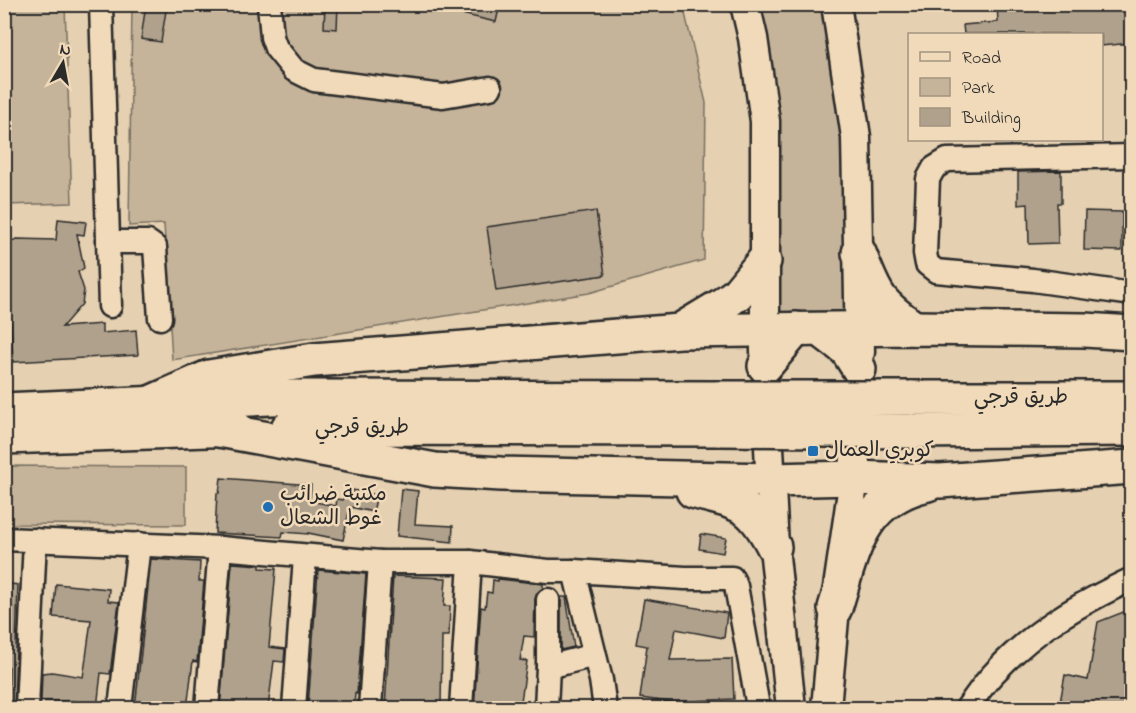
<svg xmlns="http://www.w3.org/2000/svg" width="1136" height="713" viewBox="0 0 1136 713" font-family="'Indie Flower','Playpen Sans Arabic',sans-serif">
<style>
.green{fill:#c6b49a;stroke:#787062;stroke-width:1.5}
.building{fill:#b0a18c;stroke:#2b2b2b;stroke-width:1.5}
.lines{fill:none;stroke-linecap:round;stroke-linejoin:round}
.minor-casing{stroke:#2b2b2b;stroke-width:27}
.major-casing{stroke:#2b2b2b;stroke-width:33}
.highway-casing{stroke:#2b2b2b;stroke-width:38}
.minor{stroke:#f1dab9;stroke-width:22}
.major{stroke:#f1dab9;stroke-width:28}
.highway{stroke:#f1dab9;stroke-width:33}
.highway-bridge-casing{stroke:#2b2b2b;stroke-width:38;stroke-linecap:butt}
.highway-bridge{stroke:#f1dab9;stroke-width:33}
.poi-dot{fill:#1f6fb2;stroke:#f1dab9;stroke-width:2}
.labels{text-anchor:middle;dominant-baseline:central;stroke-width:5;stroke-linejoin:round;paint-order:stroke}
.street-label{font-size:21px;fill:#2b2b2b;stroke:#f1dab9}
.poi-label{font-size:21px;fill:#2b2b2b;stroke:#f1dab9;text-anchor:start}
</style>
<rect width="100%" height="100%" fill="#e5d0b1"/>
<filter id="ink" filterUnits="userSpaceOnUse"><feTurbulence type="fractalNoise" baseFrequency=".0167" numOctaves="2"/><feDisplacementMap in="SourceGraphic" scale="12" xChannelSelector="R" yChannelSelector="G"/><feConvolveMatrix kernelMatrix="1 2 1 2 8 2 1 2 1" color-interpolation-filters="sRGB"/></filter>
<g filter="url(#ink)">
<g class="green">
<polygon points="4,5 65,5 72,203 5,205"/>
<polygon points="132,5 683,5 706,103 704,260 589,293 172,360 164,224 129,226"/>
<polygon points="753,5 830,5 837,39 851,317 776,318"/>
<polygon points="5,466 186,467 186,525 5,524"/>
</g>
<g class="building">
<polygon points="146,4 167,4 161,42 141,39"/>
<polygon points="325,4 338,4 337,29 324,28"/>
<polygon points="444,4 500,4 496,22 444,10"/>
<polygon points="997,4 1131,4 1131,43 1101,46 1101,34 964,34 963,25 998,22"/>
<polygon points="1061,171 1061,203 1057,203 1058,243 1029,244 1028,204 1018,205 1018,172"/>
<polygon points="596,211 605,275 496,291 487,227"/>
<polygon points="1085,211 1122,212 1122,251 1084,250"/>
<polygon points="58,219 86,222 84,235 77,234 84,268 78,272 84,290 82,304 62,327 102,324 102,333 136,330 138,355 13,362 11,323 4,322 4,244 17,239 56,240"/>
<polygon points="221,478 311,485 310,501 336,506 337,499 343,500 344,492 352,493 352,490 377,495 373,512 350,507 343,540 308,533 308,534 283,532 282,537 215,533 217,493 219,493"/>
<polygon points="401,489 418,491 415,524 453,526 452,542 397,536"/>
<polygon points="701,534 726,538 723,553 699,549"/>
<polygon points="151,559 200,562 199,581 204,581 197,662 193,661 187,708 135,708"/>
<polygon points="232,563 260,565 260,568 276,569 269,647 285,649 284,662 274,661 268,708 220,708"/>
<polygon points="318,570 366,574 357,694 355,693 354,708 308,708"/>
<polygon points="393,576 446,578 444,606 450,606 449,636 442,636 441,708 385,708"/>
<polygon points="498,579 543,584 543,588 537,593 535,599 534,637 524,636 520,660 527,661 520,708 474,708 481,607 485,608 487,592 492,593 493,580 498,581"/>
<polygon points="4,583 18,585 14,708 8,708 9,667 4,667"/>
<polygon points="56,584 109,589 108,601 119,602 110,674 101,673 97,708 75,708 75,701 41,701 42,673 52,672 83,677 85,665 91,620 53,617"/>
<polygon points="561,597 566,597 574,647 561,650"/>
<polygon points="644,599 727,613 724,638 676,629 670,660 732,659 734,699 670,702 640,698 647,646 636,644"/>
<polygon points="1131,609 1131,660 1127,683 1131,684 1126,708 1059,708 1065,675 1088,680 1098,622"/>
</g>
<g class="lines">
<g class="minor-casing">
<g id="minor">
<polyline points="101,4 110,306"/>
<polyline points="269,4 272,37 276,48 294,70 314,80 443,96 490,88"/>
<polyline points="1132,156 947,160 934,168 928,179 925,253 927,264 936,271 1033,280 1132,294"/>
<polyline points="108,242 148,242 155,247 160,318"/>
<polyline points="4,539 220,548 380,562 470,562 461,708"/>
<polyline points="470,562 548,571 574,571 601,680 605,708"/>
<polyline points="574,571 685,578 732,578 736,586 757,701 755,708"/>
<polyline points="548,667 595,655"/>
<polyline points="27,708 35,540"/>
<polyline points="120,708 139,544"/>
<polyline points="207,708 220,548"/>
<polyline points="294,708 305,557"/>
<polyline points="370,708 380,562"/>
<polyline points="546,708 548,667 548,600"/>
<path d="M 967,708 C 976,696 984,683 995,672 C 1035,629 1079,604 1132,579"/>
</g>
</g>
<g class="major-casing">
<g id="major">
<polyline points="745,4 753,38 765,121 765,352"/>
<polyline points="836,4 856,137 860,352"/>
<polyline points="767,407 774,547 791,708"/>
<polyline points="826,708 835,608 854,478 857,410"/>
</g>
</g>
<g class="highway-casing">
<g id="highway">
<path d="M 859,253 C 875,294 877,302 914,328"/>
<polyline points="684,328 722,305 737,294 764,261"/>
<polyline points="821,330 847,350 859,369"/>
<polyline points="765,366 796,329"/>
<polyline points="910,398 1132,398"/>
<polyline points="150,403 209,377 314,360 680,331 914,328 1085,330 1132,333"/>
<polyline points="4,410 294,397 719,398"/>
<polyline points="288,428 720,429"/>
<polyline points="214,429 435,470 501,474 771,480 854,478 940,481 1132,467"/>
<polyline points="910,431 1132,429"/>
<polyline points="4,437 237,429"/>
<path d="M 693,491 C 739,504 750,501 774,547"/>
<path d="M 835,608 C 853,551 860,499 928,484"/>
</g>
</g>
<use href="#minor" class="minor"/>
<use href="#major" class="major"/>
<use href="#highway" class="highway"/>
<g class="highway-bridge-casing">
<g id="highway-bridge">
<polyline points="719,398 910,398"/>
<polyline points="720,429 910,431"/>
</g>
</g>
<use href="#highway-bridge" class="highway-bridge"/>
</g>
</g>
<g class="poi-dot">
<rect x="807" y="445" width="12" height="12" rx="3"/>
<circle cx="268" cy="507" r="6"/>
</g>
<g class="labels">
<g class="street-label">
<text x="1021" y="398">طريق قرجي</text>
<text x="362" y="428">طريق قرجي</text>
</g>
<g class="poi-label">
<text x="825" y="451">كوبري العمال</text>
<text x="280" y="495">مكتبة ضرائب<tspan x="280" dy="24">غوط الشعال</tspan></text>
</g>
</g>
<rect width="1136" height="713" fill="none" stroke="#f1dab9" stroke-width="24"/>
<rect x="12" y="12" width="1112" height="689" fill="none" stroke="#2b2b2b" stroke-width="2" filter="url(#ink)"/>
<rect x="908" y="33" width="195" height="108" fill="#f1dab9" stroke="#a29480" stroke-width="1.5"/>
<rect x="920" y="52" width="30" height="9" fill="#f1dab9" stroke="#a29480" stroke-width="1.5"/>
<text x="962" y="63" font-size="18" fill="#2b2b2b">Road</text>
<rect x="920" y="78" width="30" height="18" fill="#c6b49a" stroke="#a29480" stroke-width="1.5"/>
<text x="962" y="93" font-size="18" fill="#2b2b2b">Park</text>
<rect x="920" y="108" width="30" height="18" fill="#b0a18c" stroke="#a29480" stroke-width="1.5"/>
<text x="962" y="123" font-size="18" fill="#2b2b2b">Building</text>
<g transform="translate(63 63) rotate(10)" stroke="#f1dab9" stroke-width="4.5" paint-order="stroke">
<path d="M0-4.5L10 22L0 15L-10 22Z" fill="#2b2b2b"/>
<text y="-9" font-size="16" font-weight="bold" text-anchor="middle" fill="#2b2b2b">N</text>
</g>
</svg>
